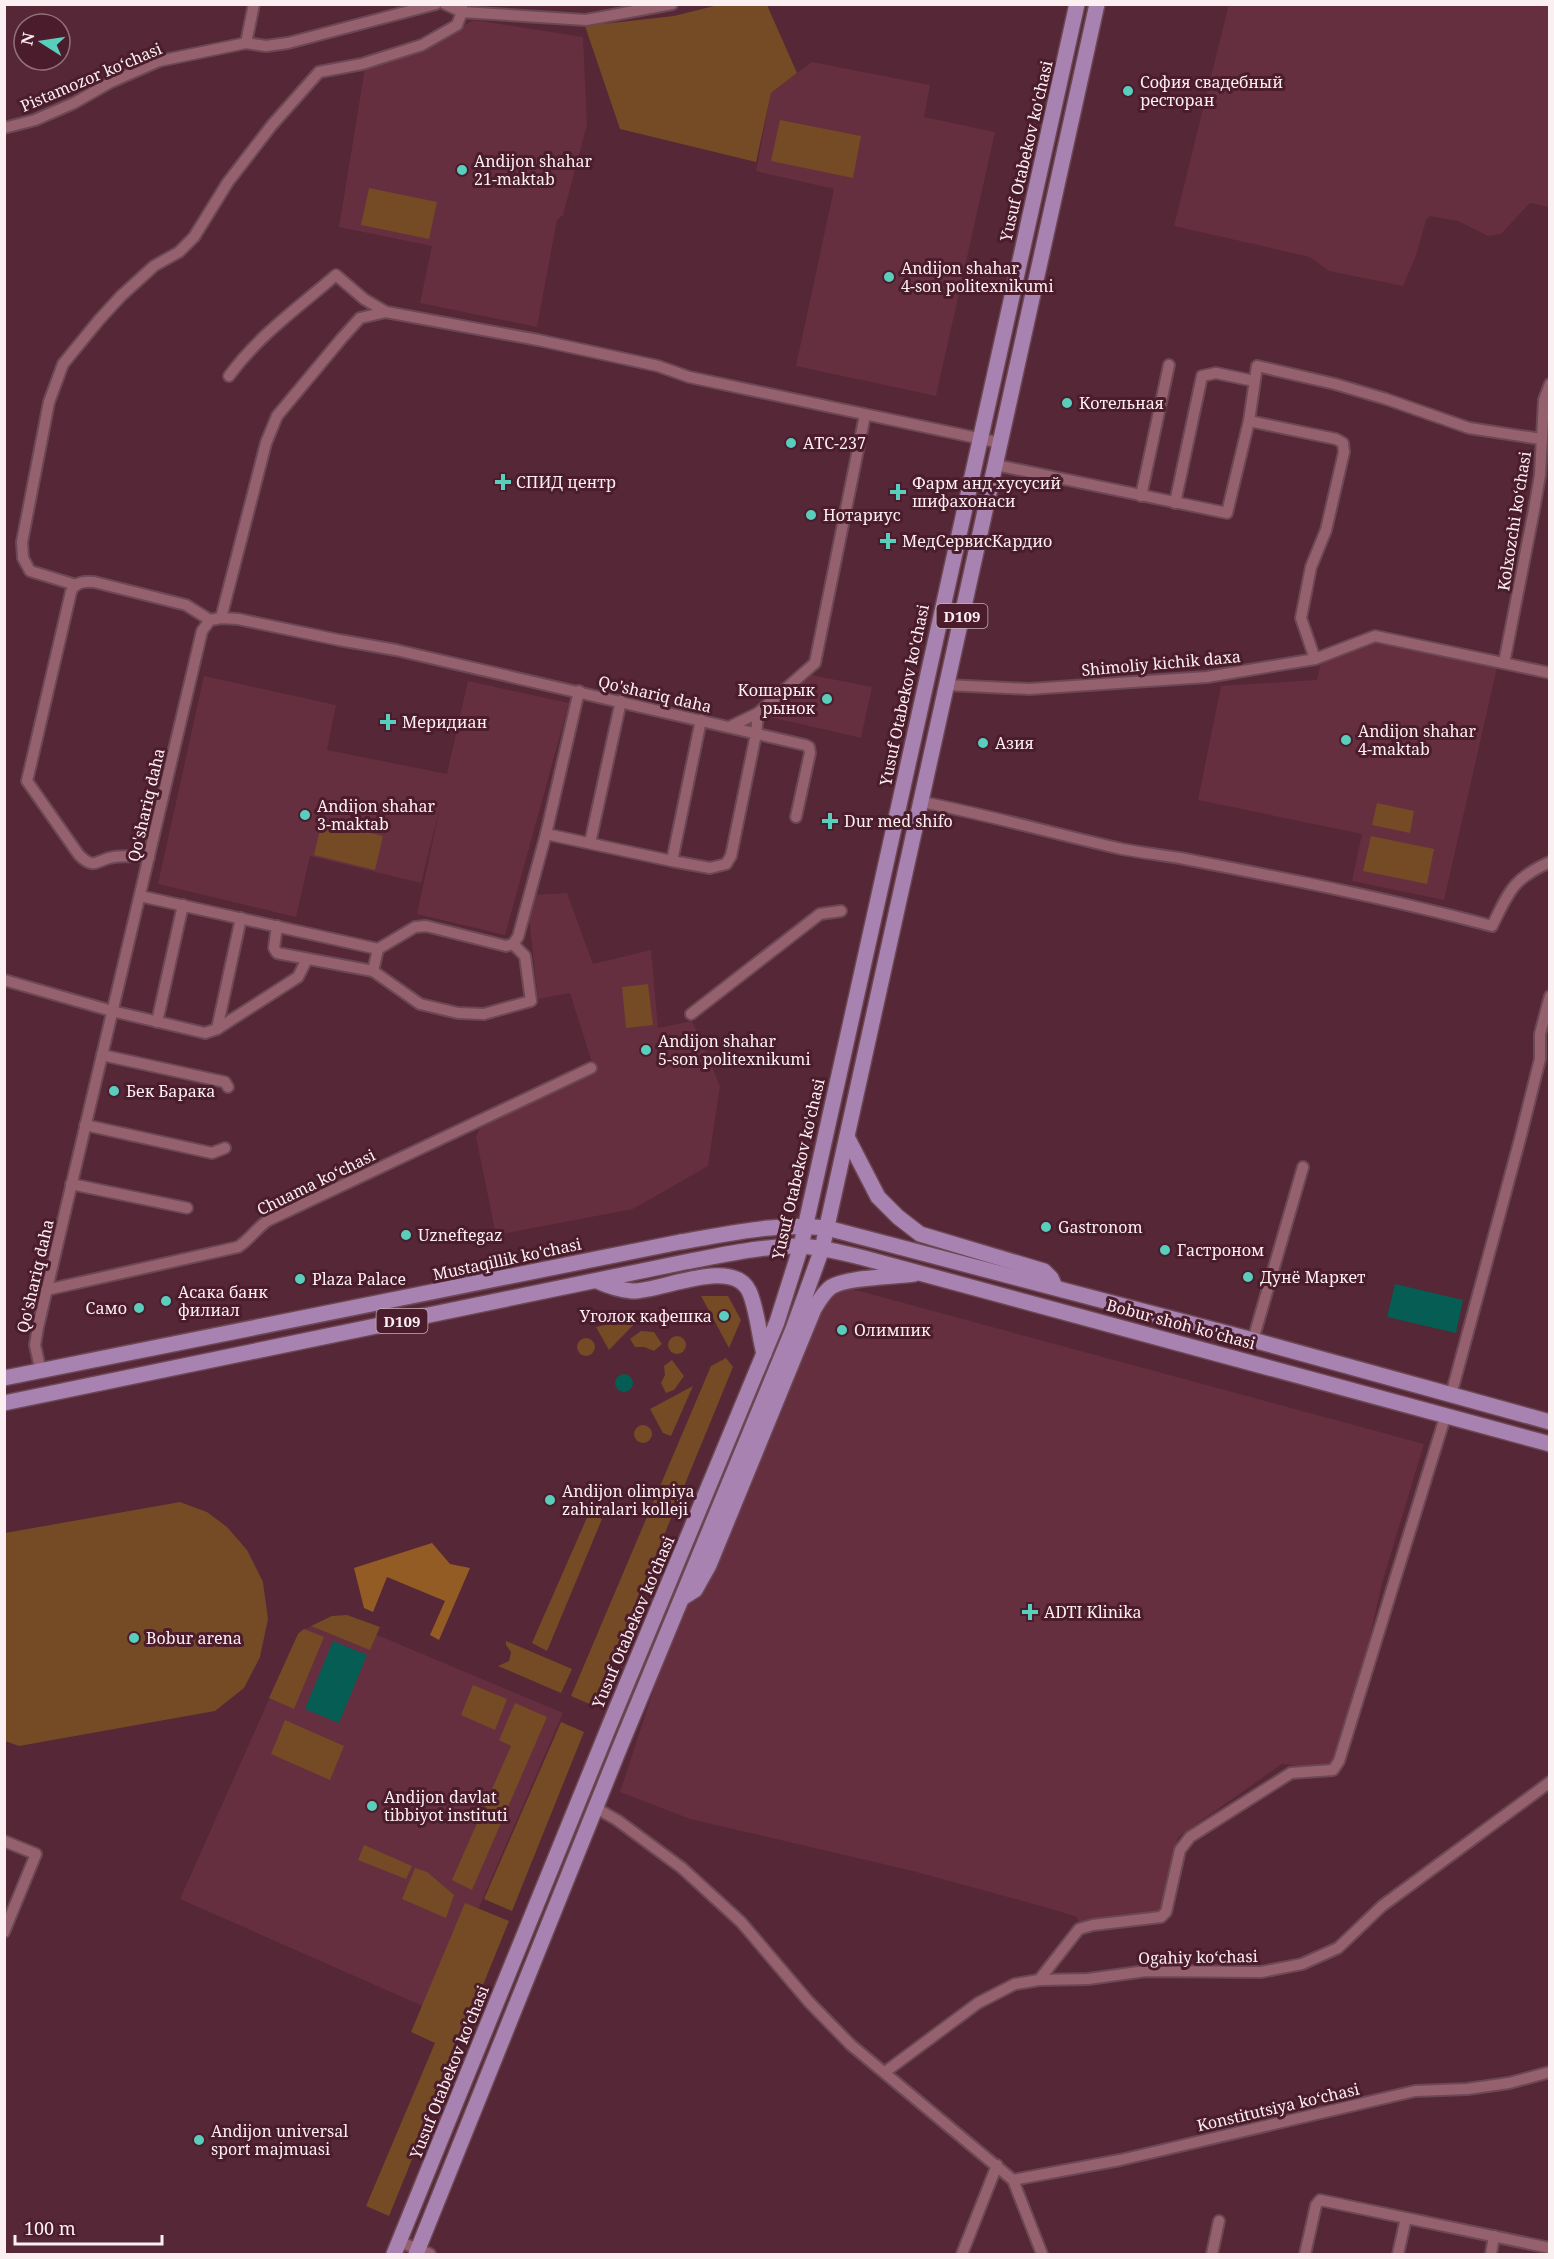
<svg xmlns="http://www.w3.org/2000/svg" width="1554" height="2259" viewBox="0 0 1554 2259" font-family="'Noto Serif',serif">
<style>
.built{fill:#652f40}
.green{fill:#744b24}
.forest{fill:#945c25}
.water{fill:#055d53}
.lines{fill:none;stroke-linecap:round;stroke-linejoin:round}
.minor-casing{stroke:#6c4854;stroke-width:14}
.primary-casing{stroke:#6c4854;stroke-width:18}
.minor{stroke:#96616f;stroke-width:10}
.primary{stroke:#a883b2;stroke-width:15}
.poi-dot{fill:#5acebd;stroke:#4b1d2c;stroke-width:2}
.labels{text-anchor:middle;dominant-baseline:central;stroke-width:6;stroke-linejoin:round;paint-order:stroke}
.shield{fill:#4b1d2c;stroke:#c7b0b7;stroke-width:1.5}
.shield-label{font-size:15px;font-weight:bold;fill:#fceff2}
.street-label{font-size:16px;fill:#fceff2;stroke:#4b1d2c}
.poi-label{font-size:16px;fill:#fceff2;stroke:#4b1d2c;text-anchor:start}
</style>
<rect width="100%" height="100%" fill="#562736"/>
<g class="built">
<polygon points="1229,4 1549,5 1549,207 1530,203 1501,234 1488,236 1458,221 1430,216 1426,220 1416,256 1403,286 1329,271 1310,257 1174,226"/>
<polygon points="474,20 583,37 587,125 563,215 557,220 537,327 420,303 432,246 339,227 366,62 414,50"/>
<polygon points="812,62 930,85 924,117 995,132 936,396 796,366 834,189 756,171 771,93"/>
<polygon points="1377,641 1497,668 1444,900 1352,881 1362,834 1198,800 1221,686 1317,680 1321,661"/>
<polygon points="811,675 872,687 861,738 770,717 772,712"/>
<polygon points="204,676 336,705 327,750 447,774 468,681 569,703 505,935 417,914 441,803 421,883 310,856 296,917 158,884"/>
<polygon points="567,893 593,964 651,950 658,1028 692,1021 720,1086 708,1166 633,1209 496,1235 476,1137 480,1128 595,1072 570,993 538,999 528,909 534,895"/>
<polygon points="841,1286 1424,1444 1382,1583 1369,1641 1334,1765 1324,1768 1282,1764 1178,1837 1159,1915 1079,1925 1077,1917 1055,1910 909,1870 690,1819 620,1792 662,1664 713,1546 818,1307"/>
<polygon points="332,1616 563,1713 434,2011 180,1899 299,1632"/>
</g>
<g class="green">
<polygon points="722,4 767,5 797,73 771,93 756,162 620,129 585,26 674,16"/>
<polygon points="780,120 861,136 853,178 771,161"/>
<polygon points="369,188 437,202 429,239 361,225"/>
<polygon points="1377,803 1414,811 1410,833 1372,825"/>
<polygon points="322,821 383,836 375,870 314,855"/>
<polygon points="1371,836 1434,849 1427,884 1363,871"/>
<polygon points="648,984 653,1025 626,1028 622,987"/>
<polygon points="701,1296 728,1296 741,1320 729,1348"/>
<polygon points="641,1317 609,1350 596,1327"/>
<polygon points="641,1331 654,1332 662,1344 654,1351 644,1347 635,1347 630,1339"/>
<circle cx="677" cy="1345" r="9"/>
<circle cx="586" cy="1347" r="9"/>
<polygon points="726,1358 733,1367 594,1706 571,1696 711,1366"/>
<polygon points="672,1360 684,1376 674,1390 666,1393 661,1383 665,1375 664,1366"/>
<polygon points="693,1386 671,1436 663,1433 650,1409"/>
<circle cx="643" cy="1434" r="9"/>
<polygon points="180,1502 207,1512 227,1527 247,1550 263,1582 268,1619 260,1657 244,1688 215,1711 19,1746 5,1741 5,1533"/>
<polygon points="589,1513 602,1519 547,1651 532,1643"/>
<polygon points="347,1615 380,1627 370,1650 311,1626 332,1616"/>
<polygon points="304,1629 324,1637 294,1709 269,1698 298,1634"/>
<polygon points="506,1641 572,1669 561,1693 498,1666 509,1661 511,1652 506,1645"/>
<polygon points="473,1685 507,1699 495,1730 461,1715"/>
<polygon points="515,1703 547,1717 472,1890 452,1880 511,1746 499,1740"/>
<polygon points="285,1720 344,1746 330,1780 271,1754"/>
<polygon points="561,1722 584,1732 512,1911 484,1899"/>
<polygon points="364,1845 412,1866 406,1879 358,1860"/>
<polygon points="415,1868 427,1872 454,1895 446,1918 402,1899"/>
<polygon points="465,1903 509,1921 389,2216 366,2206 435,2043 411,2032"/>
</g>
<polygon class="forest" points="432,1543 450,1564 470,1568 439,1640 430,1635 445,1601 387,1577 373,1612 364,1608 354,1568"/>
<g class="water">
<polygon points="1395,1284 1463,1300 1456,1333 1387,1317"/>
<circle cx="624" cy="1383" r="9"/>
<polygon points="333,1641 367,1655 339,1723 305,1709"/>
</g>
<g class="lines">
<g class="minor-casing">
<g id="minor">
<polyline points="445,4 462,12 586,20 672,4"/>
<polyline points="246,43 254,4"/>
<polyline points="4,128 35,120 74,103 111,82 159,61 246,43 266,46 288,43 436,4"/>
<path d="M 229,376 C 258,336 299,307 336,275 L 364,299 L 386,312"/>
<polyline points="1249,421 1336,439 1343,443 1344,452 1326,530 1311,567 1301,618 1315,659"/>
<polyline points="996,465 1227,513 1249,421 1257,366 1335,384 1386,399 1469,428 1541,439"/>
<polyline points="1141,496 1169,365"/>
<polyline points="1175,503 1202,376 1216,373 1254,381"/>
<polyline points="76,585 30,571 23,558 22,542 49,402 63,364 99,320 121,296 154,266 179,252 194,237 228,182 272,125 319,72 362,64 422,45 457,25 462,12 462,4"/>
<polyline points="221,618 266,443 277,416 342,338 360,318 386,312 538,340 658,366 689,377 1001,443"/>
<polyline points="1504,663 1534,510 1540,475 1544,400 1550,384"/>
<polyline points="947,685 1029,689 1207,677 1315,659 1375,636 1550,673"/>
<polyline points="729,727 758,713 815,663 865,415"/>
<path d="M 922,802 C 989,815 1055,834 1122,849 C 1142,853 1164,855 1185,859 C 1288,879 1391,899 1492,926 C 1509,892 1512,879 1550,862"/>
<polyline points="546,834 672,861 710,868 726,864 731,856 756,734 758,713"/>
<polyline points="590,843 621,701"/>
<path d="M 149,857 C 138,857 125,855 114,857 C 97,859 95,871 79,855 L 27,781 L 71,592 C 74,582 84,581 94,582 L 186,605 L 210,620"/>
<polyline points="672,861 701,720"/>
<polyline points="140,896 378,949 415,927 426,926 506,946 513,944 518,937 546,834 579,691"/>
<polyline points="277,926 274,948 277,953 373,971 378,949"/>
<polyline points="373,971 420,1004 458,1013 484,1014 531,1001 525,956 513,944"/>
<polyline points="4,980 112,1011 205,1033 217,1029 298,977 307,959"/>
<polyline points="691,1014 820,914 841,911"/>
<polyline points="157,1022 183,905"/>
<polyline points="217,1029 241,918"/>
<polyline points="102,1055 225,1082 228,1087"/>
<polyline points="85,1125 212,1153 225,1148"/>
<polyline points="71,1184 187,1208"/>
<path d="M 46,1290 L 238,1247 C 249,1240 256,1229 267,1221 L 591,1068"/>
<polyline points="1253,1340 1303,1167"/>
<polyline points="41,1372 35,1345 38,1327 202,631 210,620 221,618 238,619 339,640 396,650 805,745 809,747 810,753 796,817"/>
<polyline points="1451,1395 1520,1139 1540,1059 1540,1034 1550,996"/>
<polyline points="596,1808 617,1820 682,1868 741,1922 809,2002 851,2045 1013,2180 1042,2254"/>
<polyline points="4,1841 36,1854 4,1932"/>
<polyline points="1039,1980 1079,1929 1093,1925 1161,1917 1166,1912 1180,1850 1190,1837 1291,1773 1333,1770 1339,1761 1446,1414"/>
<polyline points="885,2072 978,2003 1015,1984 1039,1980 1088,1979 1146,1971 1261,1972 1302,1964 1338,1948 1382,1906 1550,1782"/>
<polyline points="1013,2180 1120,2160 1415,2091 1467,2089 1509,2083 1550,2072"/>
<polyline points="400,2242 430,2254"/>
<polyline points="962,2254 997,2165"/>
<polyline points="1212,2254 1219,2221"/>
<polyline points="1305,2254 1316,2205 1320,2200 1550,2248"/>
<polyline points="1398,2254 1406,2218"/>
<polyline points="1491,2254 1494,2236"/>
</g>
</g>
<g class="primary-casing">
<g id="primary">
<polyline points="847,1137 878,1197 898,1217 920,1234 1044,1271 1051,1278 1055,1287"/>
<path d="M 597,1281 C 608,1286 619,1290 632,1291 C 660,1292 732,1256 749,1291 C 757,1308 759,1335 764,1354"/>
<path d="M 4,1378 L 680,1242 C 728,1234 779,1222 827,1228 L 1253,1340 L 1550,1422"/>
<path d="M 4,1403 L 685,1262 C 723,1255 761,1246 800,1246 C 822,1247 843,1253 864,1258 L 1550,1444"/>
<path d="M 684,1597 L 695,1590 L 709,1565 L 814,1309 C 819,1301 823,1293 831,1287 C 846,1277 894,1277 914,1274"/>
<polyline points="394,2254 610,1724 777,1322 801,1246 1077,4"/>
<polyline points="416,2254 620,1747 793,1329 822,1249 1097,4"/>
</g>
</g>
<use href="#minor" class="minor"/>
<use href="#primary" class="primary"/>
</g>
<g class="poi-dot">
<circle cx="1128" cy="91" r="6"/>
<circle cx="462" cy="170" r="6"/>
<circle cx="889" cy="277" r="6"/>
<circle cx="1067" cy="403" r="6"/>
<circle cx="791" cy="443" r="6"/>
<path d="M500 473h6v6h6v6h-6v6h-6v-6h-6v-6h6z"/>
<path d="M895 483h6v6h6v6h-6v6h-6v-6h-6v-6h6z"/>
<circle cx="811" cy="515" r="6"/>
<path d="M885 532h6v6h6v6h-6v6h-6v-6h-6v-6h6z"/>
<circle cx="827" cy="699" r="6"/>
<path d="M385 713h6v6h6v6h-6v6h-6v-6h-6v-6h6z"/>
<circle cx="1346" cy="740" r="6"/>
<circle cx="983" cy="743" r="6"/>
<circle cx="305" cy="815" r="6"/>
<path d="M827 812h6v6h6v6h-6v6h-6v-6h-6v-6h6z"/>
<circle cx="646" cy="1050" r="6"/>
<circle cx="114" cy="1091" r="6"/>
<circle cx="1046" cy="1227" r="6"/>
<circle cx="406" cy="1235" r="6"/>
<circle cx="1165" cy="1250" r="6"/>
<circle cx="1248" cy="1277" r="6"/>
<circle cx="300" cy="1279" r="6"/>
<circle cx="166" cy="1301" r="6"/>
<circle cx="139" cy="1308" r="6"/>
<circle cx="724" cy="1316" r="6"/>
<circle cx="842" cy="1330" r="6"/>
<circle cx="550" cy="1500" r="6"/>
<path d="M1027 1603h6v6h6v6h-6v6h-6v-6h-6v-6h6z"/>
<circle cx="134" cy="1638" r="6"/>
<circle cx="372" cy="1806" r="6"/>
<circle cx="199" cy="2140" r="6"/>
</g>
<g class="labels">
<g class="shield">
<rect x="936.5" y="604" width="51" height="24" rx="4.5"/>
<rect x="376.5" y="1309" width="51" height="24" rx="4.5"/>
</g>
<g class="shield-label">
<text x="962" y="616">D109</text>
<text x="402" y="1321">D109</text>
</g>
<g class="street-label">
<text transform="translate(91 77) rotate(-23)">Pistamozor koʻchasi</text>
<text transform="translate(1026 151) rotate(-77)">Yusuf Otabekov ko'chasi</text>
<text transform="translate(1514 521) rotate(-81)">Kolxozchi koʻchasi</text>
<text transform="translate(1161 663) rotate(-5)">Shimoliy kichik daxa</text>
<text transform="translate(655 694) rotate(13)">Qo'shariq daha</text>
<text transform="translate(904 695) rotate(-78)">Yusuf Otabekov ko'chasi</text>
<text transform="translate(146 805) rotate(-77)">Qo'shariq daha</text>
<text transform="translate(798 1169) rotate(-77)">Yusuf Otabekov ko'chasi</text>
<text transform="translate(316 1182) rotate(-26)">Chuama koʻchasi</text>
<text transform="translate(507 1259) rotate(-12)">Mustaqillik ko'chasi</text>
<text transform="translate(35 1276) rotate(-77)">Qo'shariq daha</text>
<text transform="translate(1181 1324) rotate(15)">Bobur shoh ko'chasi</text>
<text transform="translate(633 1622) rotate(-67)">Yusuf Otabekov ko'chasi</text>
<text transform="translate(1198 1957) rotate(-1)">Ogahiy koʻchasi</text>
<text transform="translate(449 2072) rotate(-68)">Yusuf Otabekov ko'chasi</text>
<text transform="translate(1278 2107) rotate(-13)">Konstitutsiya koʻchasi</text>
</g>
<g class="poi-label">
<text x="1140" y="82">София свадебный<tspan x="1140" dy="18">ресторан</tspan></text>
<text x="474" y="161">Andijon shahar<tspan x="474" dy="18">21-maktab</tspan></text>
<text x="901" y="268">Andijon shahar<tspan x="901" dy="18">4-son politexnikumi</tspan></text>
<text x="1079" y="403">Котельная</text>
<text x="803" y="443">АТС-237</text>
<text x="516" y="482">СПИД центр</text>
<text x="912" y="483">Фарм анд хусусий<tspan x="912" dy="18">шифахонаси</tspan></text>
<text x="823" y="515">Нотариус</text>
<text x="902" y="541">МедСервисКардио</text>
<text x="815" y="690" text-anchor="end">Кошарык<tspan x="815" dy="18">рынок</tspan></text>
<text x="402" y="722">Меридиан</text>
<text x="1358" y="731">Andijon shahar<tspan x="1358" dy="18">4-maktab</tspan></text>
<text x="995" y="743">Азия</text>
<text x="317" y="806">Andijon shahar<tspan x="317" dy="18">3-maktab</tspan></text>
<text x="844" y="821">Dur med shifo</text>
<text x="658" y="1041">Andijon shahar<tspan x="658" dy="18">5-son politexnikumi</tspan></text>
<text x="126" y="1091">Бек Барака</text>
<text x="1058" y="1227">Gastronom</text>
<text x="418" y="1235">Uzneftegaz</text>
<text x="1177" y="1250">Гастроном</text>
<text x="1260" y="1277">Дунё Маркет</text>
<text x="312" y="1279">Plaza Palace</text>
<text x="178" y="1292">Асака банк<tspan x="178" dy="18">филиал</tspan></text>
<text x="127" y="1308" text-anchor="end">Само</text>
<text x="712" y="1316" text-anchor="end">Уголок кафешка</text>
<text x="854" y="1330">Олимпик</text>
<text x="562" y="1491">Andijon olimpiya<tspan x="562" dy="18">zahiralari kolleji</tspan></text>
<text x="1044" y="1612">ADTI Klinika</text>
<text x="146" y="1638">Bobur arena</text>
<text x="384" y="1797">Andijon davlat<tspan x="384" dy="18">tibbiyot instituti</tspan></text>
<text x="211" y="2131">Andijon universal<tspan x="211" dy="18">sport majmuasi</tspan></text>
</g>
</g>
<rect width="1554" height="2259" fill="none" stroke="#fceff2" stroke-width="12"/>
<g transform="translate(42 42) rotate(282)"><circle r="28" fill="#4b1d2c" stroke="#92717b" stroke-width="1.5"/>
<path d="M0-4.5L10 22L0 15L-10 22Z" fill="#5acebd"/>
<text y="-9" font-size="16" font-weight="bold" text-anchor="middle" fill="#fceff2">N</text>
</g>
<path d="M15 2235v9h147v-9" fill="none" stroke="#fceff2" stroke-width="3"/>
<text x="24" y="2235" font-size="18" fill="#fceff2" stroke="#4b1d2c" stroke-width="4.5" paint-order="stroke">100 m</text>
</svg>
